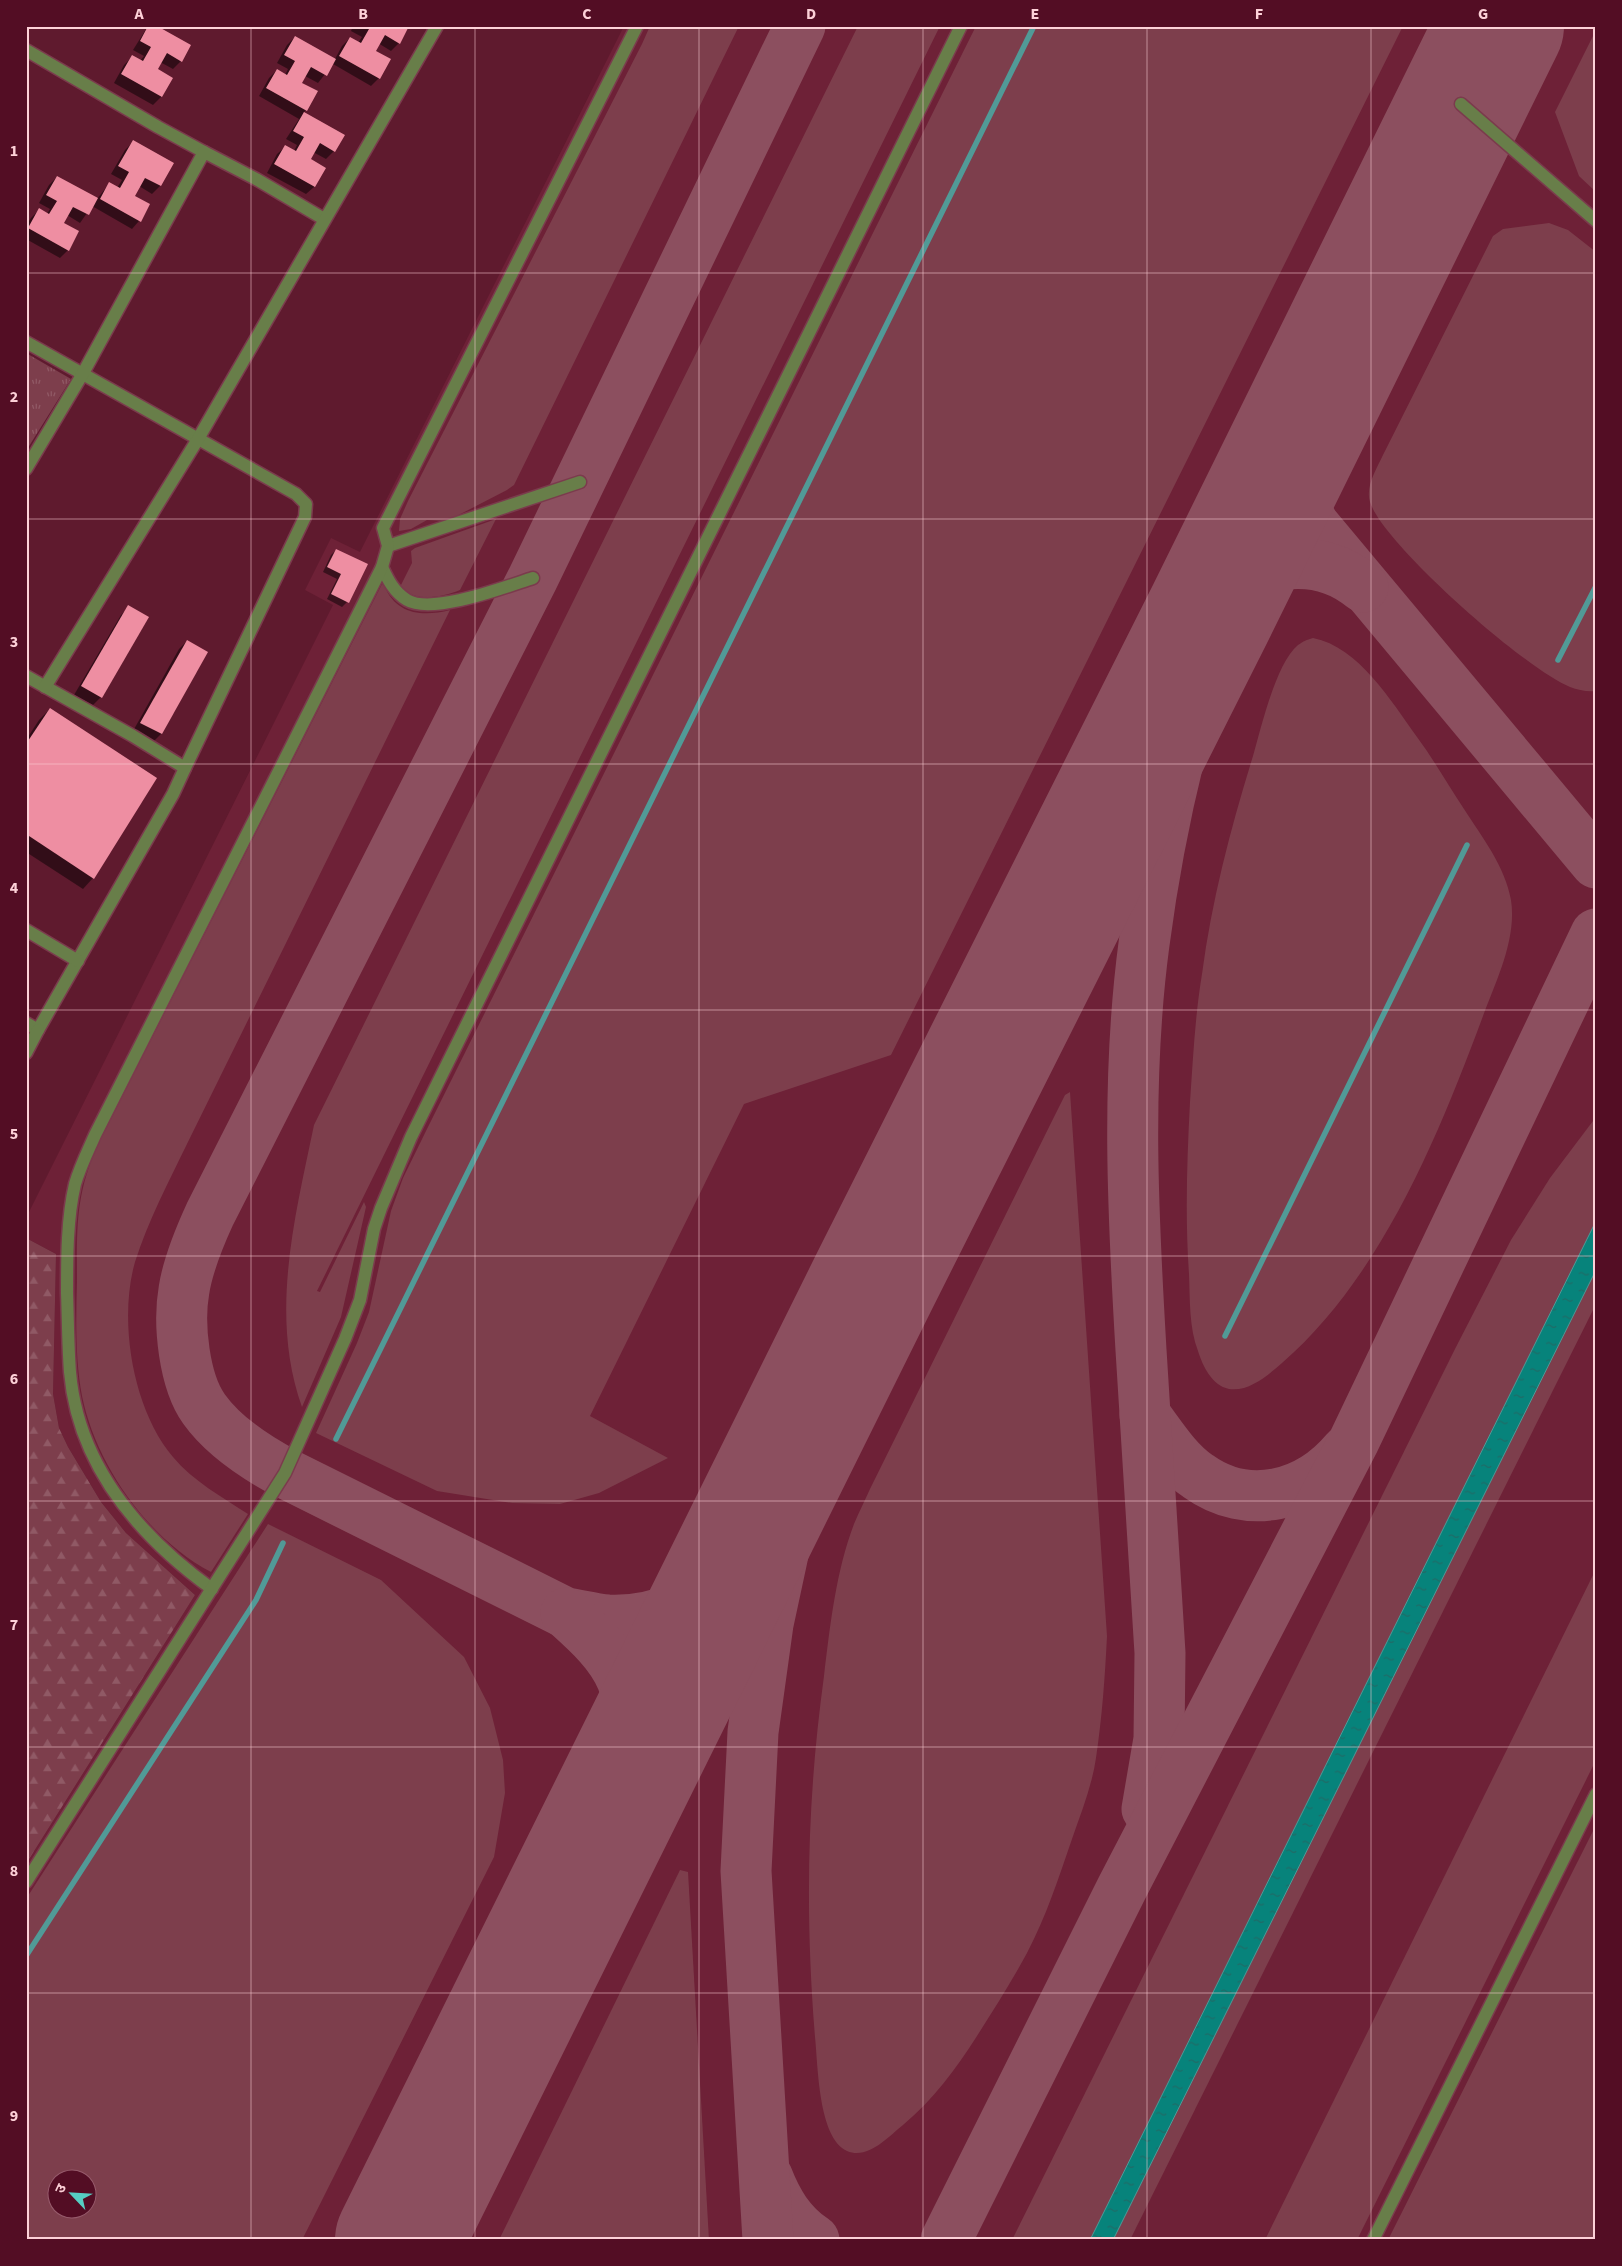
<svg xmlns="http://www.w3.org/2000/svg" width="1622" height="2266" viewBox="0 0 1622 2266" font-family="'Source Sans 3','Noto Sans Devanagari',sans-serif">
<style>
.built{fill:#6e2137;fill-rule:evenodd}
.grass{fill:#7d3e4c;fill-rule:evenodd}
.forest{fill:url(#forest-firs)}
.park{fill:url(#park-tufts)}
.water{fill:url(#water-ripples);stroke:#519a97}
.shadow{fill:#0007}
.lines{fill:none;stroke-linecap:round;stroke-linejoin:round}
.stream{stroke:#519a97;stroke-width:5.5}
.taxiway{stroke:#8c4f5f;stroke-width:51}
.runway{stroke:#8c4f5f;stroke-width:128}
.building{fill:#ee8ea2}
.minor-casing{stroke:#7b3b4d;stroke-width:15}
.minor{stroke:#687e49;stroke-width:12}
.grid{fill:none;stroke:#fdd1d8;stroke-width:1;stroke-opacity:0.55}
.neatline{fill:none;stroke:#fdd1d8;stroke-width:2}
.grid-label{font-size:16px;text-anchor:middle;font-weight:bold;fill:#fdd1d8}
</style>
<defs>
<pattern id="forest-firs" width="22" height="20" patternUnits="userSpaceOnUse" patternTransform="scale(1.25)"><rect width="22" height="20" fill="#7d3e4c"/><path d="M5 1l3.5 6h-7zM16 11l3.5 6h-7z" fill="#905965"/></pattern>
<pattern id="park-tufts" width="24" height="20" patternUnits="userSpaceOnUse" patternTransform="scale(1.25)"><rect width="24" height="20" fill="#7d3e4c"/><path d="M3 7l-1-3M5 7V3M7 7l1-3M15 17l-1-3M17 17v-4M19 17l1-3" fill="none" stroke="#905965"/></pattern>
<pattern id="water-ripples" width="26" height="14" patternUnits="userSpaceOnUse" patternTransform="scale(1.25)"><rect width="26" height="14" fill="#07837b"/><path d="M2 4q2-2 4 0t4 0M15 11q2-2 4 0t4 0" fill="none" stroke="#1f6b67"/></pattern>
</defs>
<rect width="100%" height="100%" fill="#5f1a2e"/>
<path class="built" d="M 624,26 L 1596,26 L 1596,2240 L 26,2240 L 26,1864 L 195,1595 L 126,1533 L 101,1502 L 68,1447 L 59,1428 L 53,1394 L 56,1254 L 26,1238 L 26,1218 L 333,605 L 305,590 L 331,538 L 360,552 ZM 58,2178 L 88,2178 L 88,2208 L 58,2208 Z"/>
<g class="grass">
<polygon points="650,26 739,26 514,485 507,490 447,521 427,520 411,529 399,531 400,519 408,501 642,44"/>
<path d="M 858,26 L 940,26 L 317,1291 L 320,1292 L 364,1202 L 366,1207 L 341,1317 L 302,1407 C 269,1315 295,1217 314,1125 Z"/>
<polygon points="976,26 1403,26 891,1055 744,1104 590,1416 668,1458 599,1493 560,1504 512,1503 437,1491 316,1433 357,1343 369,1312 391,1211 403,1178 425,1133"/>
<polygon points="1596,30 1596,192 1579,176 1555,112"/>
<path d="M 1549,223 L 1568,230 L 1596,252 L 1596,691 C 1587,692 1578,690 1570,687 C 1528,671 1383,544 1370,502 C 1365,487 1377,468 1383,455 L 1493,236 L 1503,229 Z"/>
<path d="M 496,519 L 460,590 C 442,597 416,603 400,587 L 412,563 L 411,551 L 415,548 Z"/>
<path d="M 382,584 L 384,585 C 396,615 423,617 450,610 L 187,1144 C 168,1183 148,1221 135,1262 C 118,1321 133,1410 173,1457 C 193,1481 222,1497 248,1514 L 211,1572 C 148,1539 96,1465 82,1396 C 75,1359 76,1319 77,1282 C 77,1228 75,1196 98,1144 Z"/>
<path d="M 1313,638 C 1359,647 1391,701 1417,737 C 1434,760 1448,785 1464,809 C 1482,837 1505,866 1511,900 C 1517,939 1496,981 1483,1016 C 1438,1137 1381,1277 1282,1363 C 1268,1375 1249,1392 1229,1389 C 1212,1385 1203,1367 1198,1351 C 1189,1328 1190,1299 1189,1274 C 1185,1217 1187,1160 1190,1102 C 1193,1059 1195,1016 1202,974 C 1212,899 1231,827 1253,756 C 1261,728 1276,663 1298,645 C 1304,641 1306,640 1313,638 Z"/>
<path d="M 1070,1092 L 1107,1636 C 1105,1677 1102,1718 1096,1758 C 1092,1786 1081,1813 1072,1839 C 1059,1877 1046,1917 1027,1953 C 1012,1981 994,2009 977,2036 C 956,2069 933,2100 903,2125 C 888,2137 868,2160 847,2151 C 818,2138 818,2064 815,2037 C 805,1912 807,1800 824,1676 C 830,1626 836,1571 854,1524 C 859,1512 865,1500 870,1489 L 1050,1125 L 1065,1095 Z"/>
<polygon points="1596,1117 1596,1221 1090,2240 1012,2240 1455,1349 1511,1240 1550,1178"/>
<polygon points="1596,1270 1596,1304 1130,2240 1113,2240"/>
<path d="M 268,1524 L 381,1580 L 464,1657 L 490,1708 L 503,1760 L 505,1793 L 494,1857 L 302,2240 L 26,2240 L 26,1899 ZM 58,2178 L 88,2178 L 88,2208 L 58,2208 Z"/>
<polygon points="1596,1569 1596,1760 1357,2240 1265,2240"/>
<polygon points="1596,1825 1596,2240 1388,2240"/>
<polygon points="680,1870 688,1872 709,2240 499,2240"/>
</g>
<polygon class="forest" points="26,1238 56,1254 53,1394 59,1428 68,1447 101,1502 126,1533 195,1595 26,1864"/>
<polygon class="park" points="26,353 71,379 26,451"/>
<polygon class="water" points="1596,1221 1596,1270 1113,2240 1090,2240"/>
<g class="shadow">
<polygon points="148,26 189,46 181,61 173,69 160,62 156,70 171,78 161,97 153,105 114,83 124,65 132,57 140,61 144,56 133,50"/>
<polygon points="353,26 406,26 399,43 391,51 378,43 374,51 379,78 371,86 333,64 318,83 305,76 301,83 306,110 303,113 343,136 334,151 326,159 313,152 309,160 314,187 306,194 267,173 277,154 285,147 294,151 297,145 286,139 299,119 259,96 269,78 277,70 285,75 288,69 277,63 287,45 295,37 335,59 342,46 350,38 358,43 362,37 351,31"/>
<polygon points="133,142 172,164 160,186 152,194 139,186 133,196 139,221 132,229 92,206 80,223 67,215 63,223 68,250 60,258 26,239 26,226 31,218 39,210 47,214 50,209 39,203 49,185 57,177 97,199 109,184 117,188 122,180 111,174 125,150"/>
<polygon points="336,550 347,602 342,607 327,599 337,579 323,572 331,555"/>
<polygon points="129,607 147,618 101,697 93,705 74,695 121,615"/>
<polygon points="187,641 206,652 161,734 153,742 133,731 179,649"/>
<polygon points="50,709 93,878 83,889 26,852 26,740 39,720"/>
</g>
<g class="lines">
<g class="stream">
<polyline points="1558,660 1596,586"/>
<polyline points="1225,1336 1467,845"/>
<polyline points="336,1439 1034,26"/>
<polyline points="26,1956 256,1600 283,1543"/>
</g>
<g class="taxiway">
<path d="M 1302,426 C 1295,461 1295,494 1314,525 L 1596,863"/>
<path d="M 1221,599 C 1256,556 1321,552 1363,587"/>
<path d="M 1145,1415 C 1161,1436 1176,1461 1198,1476 C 1248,1512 1308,1496 1346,1451"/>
<path d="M 765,1505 C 754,1523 745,1545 732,1561 C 700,1602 660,1622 608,1620 C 594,1619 580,1615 566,1613 L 285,1473 C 255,1457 224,1437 204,1409 C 184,1381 178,1324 184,1290 C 188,1264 199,1238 210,1214 L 533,578 L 800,26"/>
<path d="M 566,1613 C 587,1632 611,1653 622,1680 C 642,1731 620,1783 603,1831"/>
<path d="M 1147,1809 L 1159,1739 L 1160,1653 C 1154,1552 1147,1451 1141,1350 C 1133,1215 1126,1079 1144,944 C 1157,844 1179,745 1210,649 C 1230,587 1257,528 1282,468"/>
<path d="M 767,2176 C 777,2202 790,2224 814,2240"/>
<polyline points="768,2240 746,1871 753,1732 768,1624 791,1517 825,1409 874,1282"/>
<polyline points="946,2240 1122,1888 1354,1441 1596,934"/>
</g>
<polyline class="runway" points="399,2240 874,1282 1210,614 1500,26"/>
</g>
<g class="building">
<polygon points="148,26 157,26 191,45 182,62 167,53 158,69 173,78 162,97 121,74 132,55 143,61 151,47 140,41"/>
<polygon points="364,26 409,26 400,44 385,35 376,51 391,59 380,79 339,56 350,37 361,43 369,29"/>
<polygon points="295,36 336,59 327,76 311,67 302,83 318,91 307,111 266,88 277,69 287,75 295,61 284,55"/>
<polygon points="304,112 345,135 335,152 320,143 311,159 326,168 315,187 274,164 285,145 296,151 304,137 293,131"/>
<polygon points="133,140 174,163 161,186 145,178 135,196 150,204 141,222 100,199 109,182 120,188 129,172 118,166"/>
<polygon points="57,176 98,198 89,215 73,207 64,223 79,231 69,251 28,228 39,208 49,214 57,201 46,195"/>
<polygon points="336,549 368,564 349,603 331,594 341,574 327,567"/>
<polygon points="128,605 149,617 102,698 81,686"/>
<polygon points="187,640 208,652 162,734 140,723"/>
<polygon points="50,708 157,778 94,879 26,834 26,744"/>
</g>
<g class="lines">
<g class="minor-casing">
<g id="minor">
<polyline points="26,50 158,127 204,152"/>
<polyline points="1461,104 1596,221"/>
<polyline points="26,342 296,494 306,504 305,517 185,768"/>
<polyline points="26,469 82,375 204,152 256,179 324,219"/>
<polyline points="388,546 580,482"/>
<path d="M 382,567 C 388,580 394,592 407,600 C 432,615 505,587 533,578"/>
<polyline points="26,676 133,736 185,768 173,794 38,1030 26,1023"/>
<polyline points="45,687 198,439 437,26"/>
<polyline points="26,930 78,961"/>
<polyline points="26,1053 38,1030"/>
<path d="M 212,1589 C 139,1536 78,1466 70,1372 C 68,1346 68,1319 67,1293 C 67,1258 67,1218 75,1184 C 80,1167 88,1151 95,1135 L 382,567 L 388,546 L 383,528 L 637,26"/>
<polyline points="26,1882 285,1473 345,1339 360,1300 374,1229 381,1208 411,1137 961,26"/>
<polyline points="1373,2240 1596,1794"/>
</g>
</g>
<use href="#minor" class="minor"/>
</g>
<path class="grid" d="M 251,26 L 251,2240M 475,26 L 475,2240M 699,26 L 699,2240M 923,26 L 923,2240M 1147,26 L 1147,2240M 1371,26 L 1371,2240M 26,273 L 1596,273M 26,519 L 1596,519M 26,764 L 1596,764M 26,1010 L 1596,1010M 26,1256 L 1596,1256M 26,1501 L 1596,1501M 26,1747 L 1596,1747M 26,1993 L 1596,1993"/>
<rect width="1622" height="2266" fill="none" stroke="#530d24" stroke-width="55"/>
<g transform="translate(72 2194) rotate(295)"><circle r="24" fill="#530d24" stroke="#975b6c"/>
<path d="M0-4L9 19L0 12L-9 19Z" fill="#56cec3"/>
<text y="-8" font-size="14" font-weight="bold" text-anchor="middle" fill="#fdd1d8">उ</text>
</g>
<rect x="28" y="28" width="1566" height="2210" class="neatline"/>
<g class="grid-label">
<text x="139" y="19">A</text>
<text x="363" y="19">B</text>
<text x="587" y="19">C</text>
<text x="811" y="19">D</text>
<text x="1035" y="19">E</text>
<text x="1259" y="19">F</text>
<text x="1483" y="19">G</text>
<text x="14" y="156">1</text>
<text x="14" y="402">2</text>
<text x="14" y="647">3</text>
<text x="14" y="893">4</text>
<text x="14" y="1139">5</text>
<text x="14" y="1384">6</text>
<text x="14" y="1630">7</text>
<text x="14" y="1876">8</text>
<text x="14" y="2121">9</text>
</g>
</svg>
